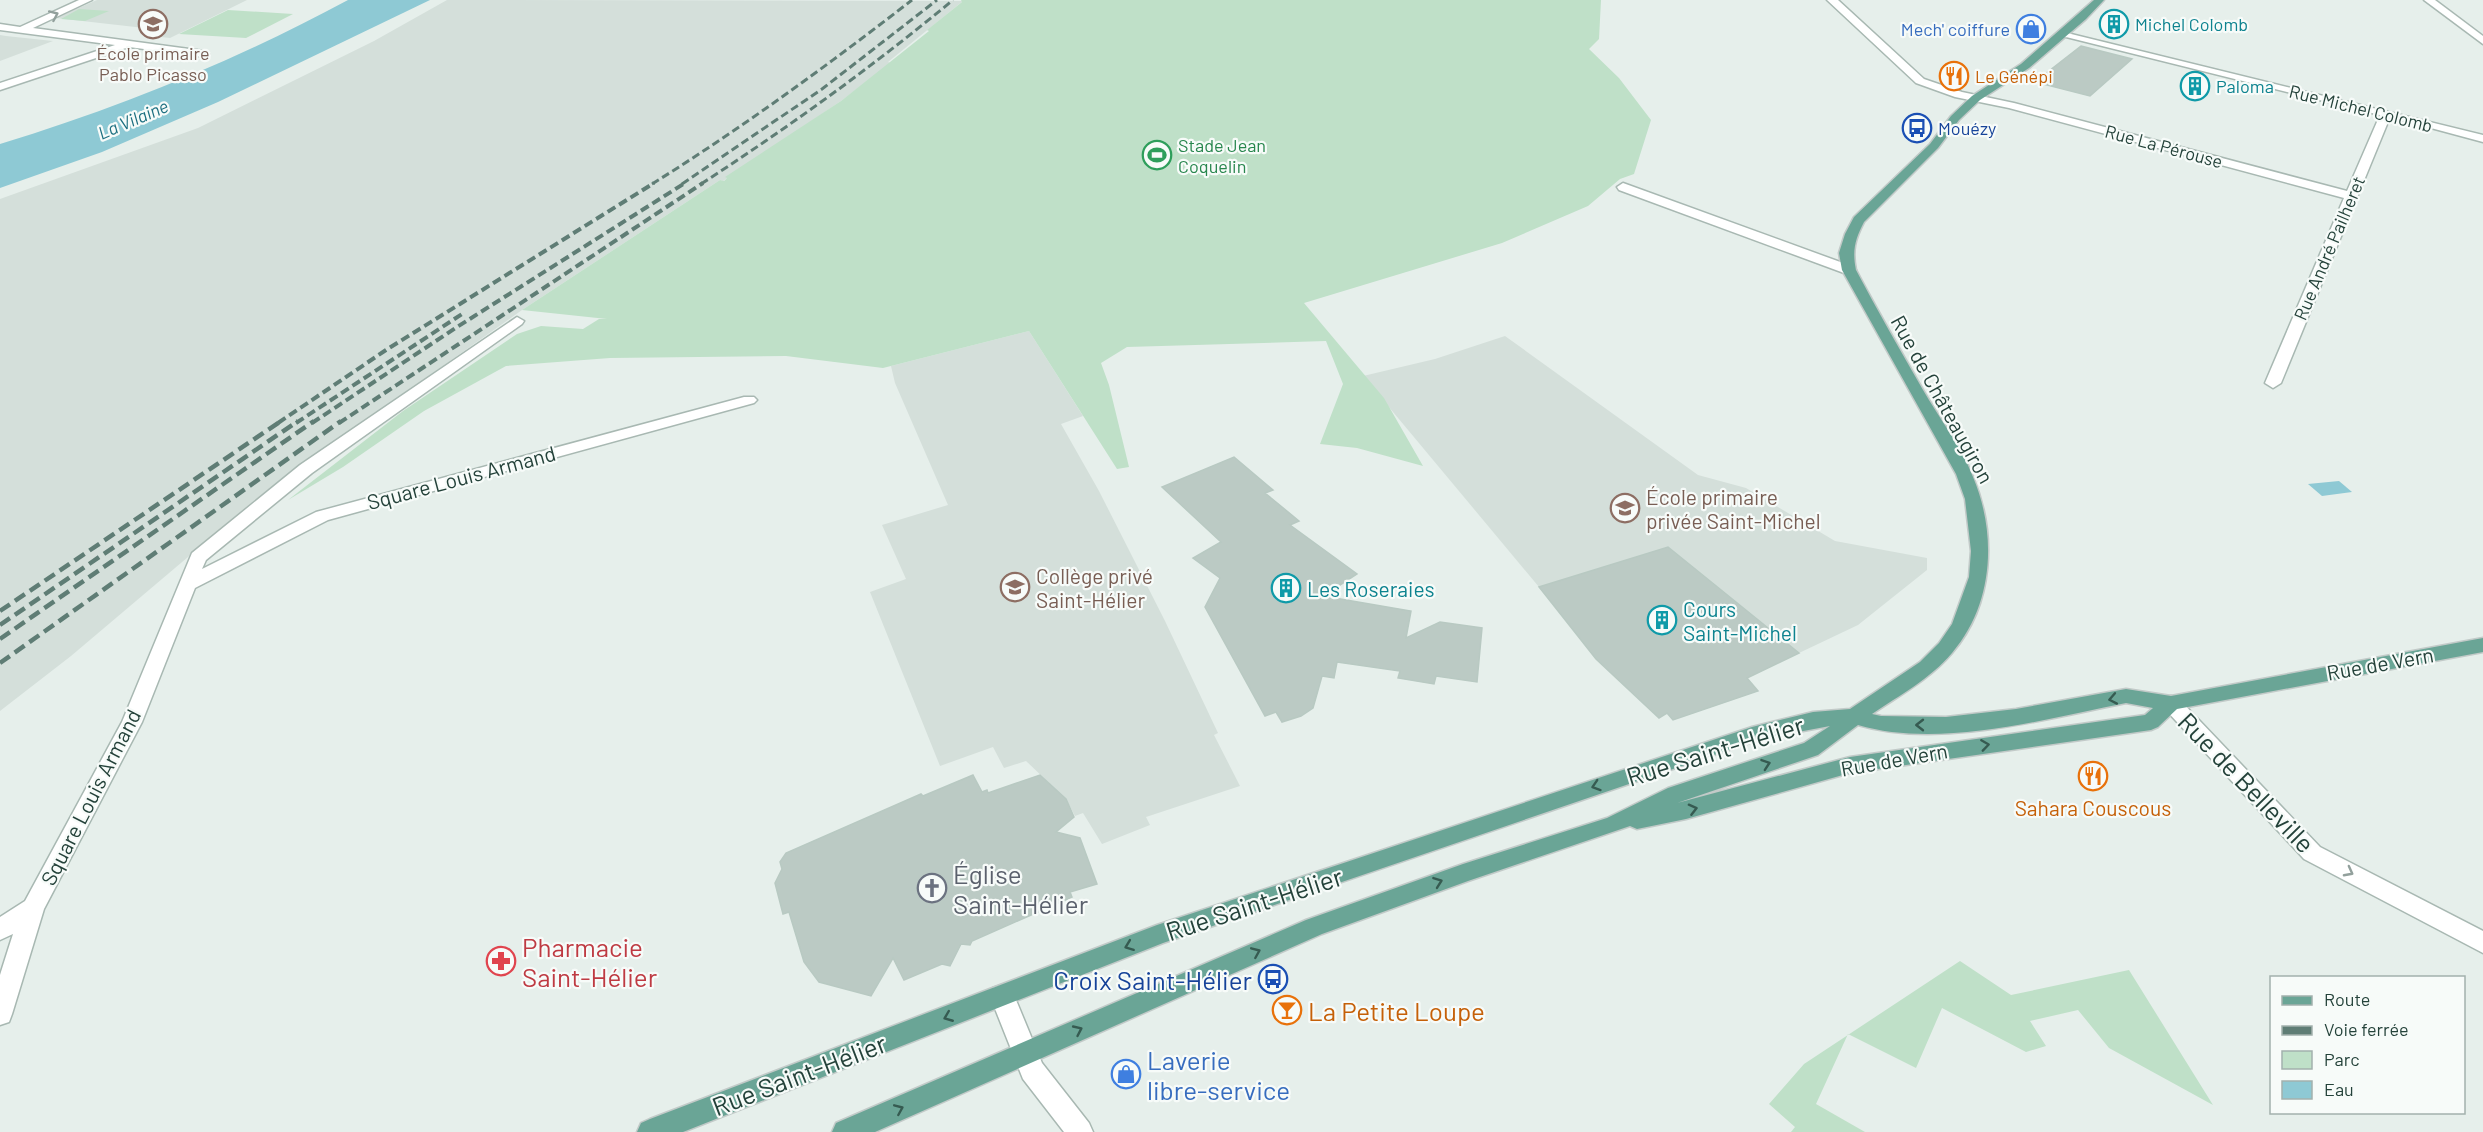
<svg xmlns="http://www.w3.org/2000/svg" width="2483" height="1132" viewBox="0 0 2483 1132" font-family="Barlow,sans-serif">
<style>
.built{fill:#d4dfda}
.green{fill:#bfe0c8}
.water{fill:#8ec9d4}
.building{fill:#bbcac4;stroke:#b8c9c2;stroke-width:1.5}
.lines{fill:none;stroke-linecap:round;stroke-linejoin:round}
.minor-casing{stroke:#a8b8b2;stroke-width:3}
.major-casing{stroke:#c2cac8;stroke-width:3}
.minor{fill:#fff;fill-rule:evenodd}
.major{fill:#6aa596;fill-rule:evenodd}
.rail-far2{stroke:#5f7d75;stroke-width:3;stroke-dasharray:8 4;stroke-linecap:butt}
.rail-far1{stroke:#5f7d75;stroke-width:4;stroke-dasharray:9 4.5;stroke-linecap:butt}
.rail{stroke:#5f7d75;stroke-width:4.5;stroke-dasharray:12 6;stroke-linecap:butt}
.oneway{stroke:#92a09c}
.oneway2{stroke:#365b51}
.labels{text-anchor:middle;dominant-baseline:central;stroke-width:4.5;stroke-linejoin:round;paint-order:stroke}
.far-culture-label{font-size:18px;fill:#0d838f;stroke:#f7fbf9;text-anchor:start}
.far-shop-label{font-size:18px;fill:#366cbe;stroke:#f7fbf9;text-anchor:end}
.far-education-label{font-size:18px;fill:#785e54;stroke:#f7fbf9}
.far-food-label{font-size:18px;fill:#c56008;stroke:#f7fbf9;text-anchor:start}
.far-street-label{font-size:18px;fill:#24423a;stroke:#f7fbf9}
.far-water-label{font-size:18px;font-style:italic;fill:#1c6f80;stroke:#f7fbf9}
.far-transit-label{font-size:18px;fill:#164399;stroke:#f7fbf9;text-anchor:start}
.far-leisure-label{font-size:18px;fill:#27864d;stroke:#f7fbf9;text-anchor:start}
.street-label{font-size:21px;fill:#24423a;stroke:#f7fbf9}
.education-label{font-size:21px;fill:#785e54;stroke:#f7fbf9;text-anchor:start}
.culture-label{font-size:21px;fill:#0d838f;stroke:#f7fbf9;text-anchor:start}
.food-label{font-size:21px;fill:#c56008;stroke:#f7fbf9}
.near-street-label{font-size:26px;fill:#24423a;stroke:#f7fbf9}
.near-worship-label{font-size:26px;fill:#5b616d;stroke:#f7fbf9;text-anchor:start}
.near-health-label{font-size:26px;fill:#be3a42;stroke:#f7fbf9;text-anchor:start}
.near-transit-label{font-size:26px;fill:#164399;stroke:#f7fbf9;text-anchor:end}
.near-food-label{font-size:26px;fill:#c56008;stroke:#f7fbf9;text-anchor:start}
.near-shop-label{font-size:26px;fill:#366cbe;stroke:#f7fbf9;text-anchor:start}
</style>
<rect width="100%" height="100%" fill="#e6efeb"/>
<g class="built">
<polygon points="97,0 247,0 170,38 143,35 153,29 56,18"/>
<polygon points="447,0 963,1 888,62 891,63 841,101 723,181 720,180 522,310 266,491 71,656 0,711 0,199 198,128 374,41"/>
<polygon points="0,35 6,36 53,41 0,61"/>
<polygon points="1029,331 1083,416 1061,424 1099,491 1165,621 1218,733 1214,735 1240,786 1146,817 1150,825 1102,844 1083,813 1075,816 1066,799 1026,761 1004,768 993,747 940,766 870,592 906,579 882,525 948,505 895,383 891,366"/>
<polygon points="1505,336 1698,475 1746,488 1835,541 1927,558 1927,570 1858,625 1799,653 1668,547 1539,587 1363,376 1435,359"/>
</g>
<g class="green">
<polygon points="961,0 1601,0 1599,39 1589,49 1619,78 1651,120 1634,174 1620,179 1588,206 1502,243 1304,303 1384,398 1423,466 1357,448 1320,444 1343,384 1326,341 1127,347 1101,363 1109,385 1129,467 1117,469 1029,331 883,368 786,356 610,358 506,366 424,411 343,467 288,500 403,411 517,334 541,326 583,329 599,319 607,319 522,310 720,180 724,181 727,178 725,177 841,101 929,31 927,30 962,2"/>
<polygon points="79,9 109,11 85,21 61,19"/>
<polygon points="228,10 293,14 246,38 179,34"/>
<polygon points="1960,961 2011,995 2129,970 2213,1105 2109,1048 2078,1010 2030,1021 2046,1046 2026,1052 1942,1008 1916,1068 1848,1034 1816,1104 1865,1132 1791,1132 1795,1127 1769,1104 1804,1064"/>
</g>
<g class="water">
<path d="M 348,0 L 430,0 L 218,102 L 102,152 L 0,188 L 0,144 C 121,107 237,60 348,0 Z"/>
<polygon points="2339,481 2352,492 2322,496 2308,484"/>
</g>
<g class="building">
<polygon points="2081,46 2132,59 2090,96 2035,82"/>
<polygon points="1234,457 1273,490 1265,493 1299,521 1290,525 1357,574 1323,596 1411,611 1406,638 1440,622 1482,628 1477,682 1436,676 1434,684 1398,678 1400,671 1337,662 1334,678 1322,676 1313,708 1301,716 1282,722 1276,712 1265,716 1205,607 1220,578 1193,558 1221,542 1162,487"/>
<polygon points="1668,547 1799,653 1747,678 1758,691 1673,720 1667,713 1659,718 1596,659 1539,587"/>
<polygon points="973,775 982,792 987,790 988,793 1040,775 1066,799 1074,817 1056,832 1080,838 1097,884 1070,892 1072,897 972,941 970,945 961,944 950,966 942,964 904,980 893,958 871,996 819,982 804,962 789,912 783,914 775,883 782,869 780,862 786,853 921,794 923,796"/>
</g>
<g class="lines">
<g class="minor-casing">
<g id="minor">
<polygon points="79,0 92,0 33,28 204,51 209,54 204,57 129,47 0,90 0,83 115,45 0,30 0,24 20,27"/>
<polygon points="1827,0 1838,0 1924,79 1962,92 2014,103 2347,191 2380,115 2058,35 2063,32 2483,135 2483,142 2390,117 2281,383 2273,388 2265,383 2344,198 2009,108 1955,97 1916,83"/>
<polygon points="2424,0 2435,0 2483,36 2483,44"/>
<polygon points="1623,183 1854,267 1856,270 1854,273 1844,273 1619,190 1617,187"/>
<polygon points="517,317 524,321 522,324 312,473 206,560 202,569 316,512 744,397 754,397 757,400 754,403 328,520 195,588 142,722 44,909 12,1014 9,1022 0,1025 0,975 13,934 0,940 0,917 25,901 122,722 192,553 300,465"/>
<polygon points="2171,696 2178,698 2320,847 2483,931 2483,953 2304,859 2164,708 2161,703 2164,698"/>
<polygon points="1002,985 1011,988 1042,1063 1089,1123 1093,1132 1064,1132 1023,1079 990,996 993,988"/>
</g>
</g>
<g class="major-casing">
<path id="major" d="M 2094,0 L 2104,0 L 2086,19 L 2029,68 L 1980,100 L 1959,120 L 1938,148 L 1864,222 C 1855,239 1852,251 1856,270 C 1877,310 1900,350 1923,390 C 1939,418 1961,446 1973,477 C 1997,534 1994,604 1952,653 C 1930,679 1900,695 1872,714 L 1881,716 L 1946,717 L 2016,709 L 2126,689 L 2171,696 L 2483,638 L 2483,652 L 2177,709 L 2158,727 L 2151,730 L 1850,773 L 1686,819 L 1637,829 L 1630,826 L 1468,881 L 1322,934 L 875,1132 L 832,1132 L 836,1123 L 1306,920 L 1463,864 L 1607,818 L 1668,788 L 1804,743 L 1830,726 L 1761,739 L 1163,943 L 683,1132 L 637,1132 L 641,1123 L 650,1119 L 1157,925 L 1752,727 L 1813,712 L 1850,709 L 1920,662 L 1939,643 L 1952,624 L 1969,577 L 1971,551 L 1965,499 L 1956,474 L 1842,270 L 1839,253 L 1845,234 L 1854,217 L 1930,144 L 1951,116 L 1972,96 L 2021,64 ZM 2126,703 L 2153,708 L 2145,715 L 1850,757 L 1677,803 L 1818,755 L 1858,725 C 1939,749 2045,719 2126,703 Z"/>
</g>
<use href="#minor" class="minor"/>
<use href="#major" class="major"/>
<g class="rail-far2">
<path d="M 652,184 C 742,128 828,65 912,0"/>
<polyline points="682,184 822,89 937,0"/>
<path d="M 701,184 C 789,127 872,67 953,0"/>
</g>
<g class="rail-far1">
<polyline points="278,423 386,350 654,183"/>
<polyline points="296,423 462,314"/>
<polyline points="312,423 457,327 685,183"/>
<polyline points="339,423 703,183"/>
</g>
<g class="rail">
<polyline points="0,611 281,421"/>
<polyline points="0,625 298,421"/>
<polyline points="0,639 314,421"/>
<polyline points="0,663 341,421"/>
</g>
</g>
<defs><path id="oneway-chevron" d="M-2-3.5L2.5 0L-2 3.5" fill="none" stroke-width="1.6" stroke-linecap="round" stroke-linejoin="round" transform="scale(1.5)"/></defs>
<g class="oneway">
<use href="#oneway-chevron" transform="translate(54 15) rotate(-24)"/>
<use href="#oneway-chevron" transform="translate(2349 872) rotate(28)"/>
</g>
<g class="oneway2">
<use href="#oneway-chevron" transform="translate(2113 699) rotate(169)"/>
<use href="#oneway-chevron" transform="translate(1920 725) rotate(-180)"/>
<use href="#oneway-chevron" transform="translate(1985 745) rotate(-8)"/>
<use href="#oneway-chevron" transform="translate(1766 764) rotate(-19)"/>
<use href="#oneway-chevron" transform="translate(1596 786) rotate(162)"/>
<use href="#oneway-chevron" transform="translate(1693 809) rotate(-14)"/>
<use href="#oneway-chevron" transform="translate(1438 882) rotate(-20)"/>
<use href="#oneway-chevron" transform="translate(1129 946) rotate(159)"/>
<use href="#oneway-chevron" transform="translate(1256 952) rotate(-23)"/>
<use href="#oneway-chevron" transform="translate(948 1017) rotate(158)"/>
<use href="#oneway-chevron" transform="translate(1078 1030) rotate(-25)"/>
<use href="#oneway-chevron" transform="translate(899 1109) rotate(-23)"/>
</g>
<defs>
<g id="school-ring" transform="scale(1.5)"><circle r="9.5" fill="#f7fbf9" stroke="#8d6e63" stroke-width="1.5"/><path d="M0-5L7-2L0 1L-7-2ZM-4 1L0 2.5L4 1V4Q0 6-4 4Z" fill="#8d6e63"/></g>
<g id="building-ring" transform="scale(1.5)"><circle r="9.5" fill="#f7fbf9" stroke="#0f9aa8" stroke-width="1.5"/><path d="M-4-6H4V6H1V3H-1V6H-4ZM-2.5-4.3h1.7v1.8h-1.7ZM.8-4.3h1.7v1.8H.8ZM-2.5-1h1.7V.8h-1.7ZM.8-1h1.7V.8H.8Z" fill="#0f9aa8"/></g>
<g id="shop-ring" transform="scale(1.5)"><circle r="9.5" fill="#f7fbf9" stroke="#3f7fe0" stroke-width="1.5"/><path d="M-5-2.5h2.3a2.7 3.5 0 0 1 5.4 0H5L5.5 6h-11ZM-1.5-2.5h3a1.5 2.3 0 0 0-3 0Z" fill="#3f7fe0"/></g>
<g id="restaurant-ring" transform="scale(1.5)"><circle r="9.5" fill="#f7fbf9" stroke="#e8710a" stroke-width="1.5"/><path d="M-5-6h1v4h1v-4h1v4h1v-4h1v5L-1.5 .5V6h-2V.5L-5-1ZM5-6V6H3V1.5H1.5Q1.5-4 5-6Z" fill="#e8710a"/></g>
<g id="bus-ring" transform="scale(1.5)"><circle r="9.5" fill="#f7fbf9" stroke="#1a4fb4" stroke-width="1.5"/><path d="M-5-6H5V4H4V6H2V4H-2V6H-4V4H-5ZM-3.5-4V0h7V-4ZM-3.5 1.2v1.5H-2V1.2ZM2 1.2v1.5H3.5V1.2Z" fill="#1a4fb4"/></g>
<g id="stadium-ring" transform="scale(1.5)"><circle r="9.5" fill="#f7fbf9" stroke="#2e9e5b" stroke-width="1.5"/><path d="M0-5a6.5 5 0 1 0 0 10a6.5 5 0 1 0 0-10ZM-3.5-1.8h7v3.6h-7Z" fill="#2e9e5b"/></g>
<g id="church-ring" transform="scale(1.5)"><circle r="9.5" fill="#f7fbf9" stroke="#6b7280" stroke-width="1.5"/><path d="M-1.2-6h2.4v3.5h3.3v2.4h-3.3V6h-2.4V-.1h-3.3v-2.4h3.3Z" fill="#6b7280"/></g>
<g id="pharmacy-ring" transform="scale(1.5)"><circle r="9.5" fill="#f7fbf9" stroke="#e0444e" stroke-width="1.5"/><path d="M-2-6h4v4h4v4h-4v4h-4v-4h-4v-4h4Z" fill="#e0444e"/></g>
<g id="bar-ring" transform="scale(1.5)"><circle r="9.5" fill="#f7fbf9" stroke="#e8710a" stroke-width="1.5"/><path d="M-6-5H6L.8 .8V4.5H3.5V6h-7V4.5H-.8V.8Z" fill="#e8710a"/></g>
</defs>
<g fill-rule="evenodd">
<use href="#school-ring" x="153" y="24"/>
<use href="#building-ring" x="2114" y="24"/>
<use href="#shop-ring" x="2031" y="29"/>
<use href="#restaurant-ring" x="1954" y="76"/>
<use href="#building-ring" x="2195" y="86"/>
<use href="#bus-ring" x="1917" y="128"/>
<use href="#stadium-ring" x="1157" y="155"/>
<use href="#school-ring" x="1625" y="508"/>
<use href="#school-ring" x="1015" y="587"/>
<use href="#building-ring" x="1286" y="588"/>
<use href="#building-ring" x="1662" y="620"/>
<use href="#restaurant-ring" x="2093" y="776"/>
<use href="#church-ring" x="932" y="888"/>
<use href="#pharmacy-ring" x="501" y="961"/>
<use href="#bus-ring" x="1273" y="979"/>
<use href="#bar-ring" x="1287" y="1010"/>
<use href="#shop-ring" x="1126" y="1074"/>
</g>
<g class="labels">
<g class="far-culture-label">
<text x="2135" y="24">Michel Colomb</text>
<text x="2216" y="86">Paloma</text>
</g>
<g class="far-shop-label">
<text x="2010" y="29">Mech' coiffure</text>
</g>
<g class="far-education-label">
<text x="153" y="53">École primaire<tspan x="153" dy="21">Pablo Picasso</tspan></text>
</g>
<g class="far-food-label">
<text x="1975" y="76">Le Génépi</text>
</g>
<g class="far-street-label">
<text transform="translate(2361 108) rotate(14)">Rue Michel Colomb</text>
<text transform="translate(2164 146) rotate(15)">Rue La Pérouse</text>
<text transform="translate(2329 248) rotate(-67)">Rue André Pailheret</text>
</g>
<g class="far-water-label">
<text transform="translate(133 119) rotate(-23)">La Vilaine</text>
</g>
<g class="far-transit-label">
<text x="1938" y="128">Mouézy</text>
</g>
<g class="far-leisure-label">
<text x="1178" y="145">Stade Jean<tspan x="1178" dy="21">Coquelin</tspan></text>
</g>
<g class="street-label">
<text transform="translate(1943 399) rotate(61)">Rue de Châteaugiron</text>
<text transform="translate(461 477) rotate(-15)">Square Louis Armand</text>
<text transform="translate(2380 663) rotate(-10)">Rue de Vern</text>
<text transform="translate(1894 759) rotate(-10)">Rue de Vern</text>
<text transform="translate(90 797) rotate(-63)">Square Louis Armand</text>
</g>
<g class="education-label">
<text x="1646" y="496">École primaire<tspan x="1646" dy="24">privée Saint-Michel</tspan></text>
<text x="1036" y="575">Collège privé<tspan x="1036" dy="24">Saint-Hélier</tspan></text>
</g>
<g class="culture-label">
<text x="1307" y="588">Les Roseraies</text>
<text x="1683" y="608">Cours<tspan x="1683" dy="24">Saint-Michel</tspan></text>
</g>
<g class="food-label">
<text x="2093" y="807">Sahara Couscous</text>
</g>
<g class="near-street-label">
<text transform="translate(1715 750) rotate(-17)">Rue Saint-Hélier</text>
<text transform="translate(2247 782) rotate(46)">Rue de Belleville</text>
<text transform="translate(1254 903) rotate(-18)">Rue Saint-Hélier</text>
<text transform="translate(799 1074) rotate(-21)">Rue Saint-Hélier</text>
</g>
<g class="near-worship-label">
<text x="953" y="873">Église<tspan x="953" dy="30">Saint-Hélier</tspan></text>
</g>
<g class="near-health-label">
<text x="522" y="946">Pharmacie<tspan x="522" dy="30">Saint-Hélier</tspan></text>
</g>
<g class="near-transit-label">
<text x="1252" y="979">Croix Saint-Hélier</text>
</g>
<g class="near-food-label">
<text x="1308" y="1010">La Petite Loupe</text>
</g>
<g class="near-shop-label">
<text x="1147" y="1059">Laverie<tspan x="1147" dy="30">libre-service</tspan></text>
</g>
</g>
<rect x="2270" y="976" width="195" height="138" fill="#f7fbf9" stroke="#a3b1ad" stroke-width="1.5"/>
<rect x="2282" y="996" width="30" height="9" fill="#6aa596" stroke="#a3b1ad" stroke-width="1.5"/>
<text x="2324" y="1006" font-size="18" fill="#24423a">Route</text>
<rect x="2282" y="1026" width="30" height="9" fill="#5f7d75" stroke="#a3b1ad" stroke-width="1.5"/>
<text x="2324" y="1036" font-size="18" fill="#24423a">Voie ferrée</text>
<rect x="2282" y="1051" width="30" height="18" fill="#bfe0c8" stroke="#a3b1ad" stroke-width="1.5"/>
<text x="2324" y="1066" font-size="18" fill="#24423a">Parc</text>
<rect x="2282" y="1081" width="30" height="18" fill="#8ec9d4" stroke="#a3b1ad" stroke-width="1.5"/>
<text x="2324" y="1096" font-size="18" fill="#24423a">Eau</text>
</svg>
